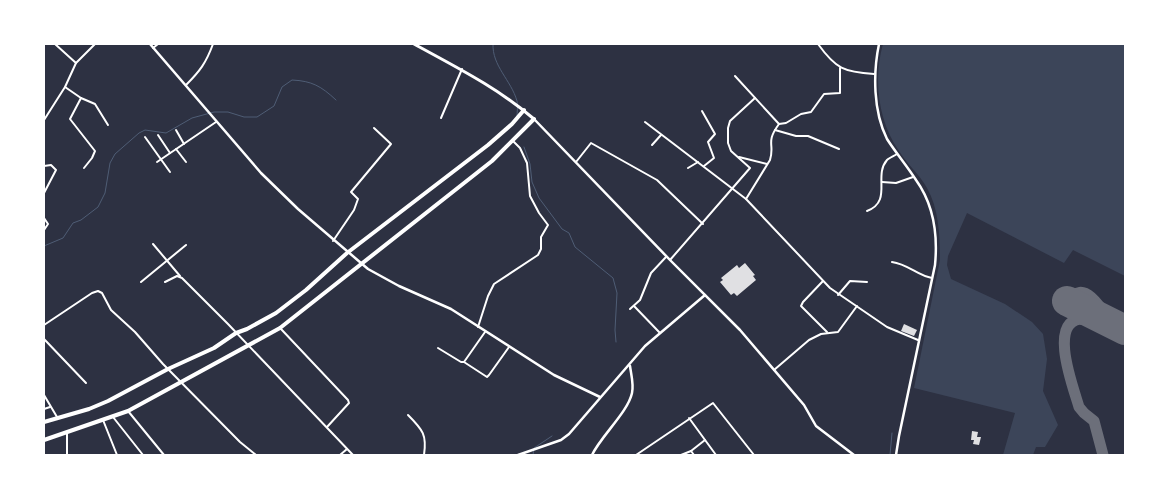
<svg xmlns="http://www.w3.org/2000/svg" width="1169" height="499" viewBox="0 0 1169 499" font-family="'Source Serif 4',serif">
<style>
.green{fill:#3c4559}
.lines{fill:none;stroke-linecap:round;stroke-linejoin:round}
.stream{stroke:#4f5d75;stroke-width:1}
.taxiway{stroke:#6c6f7a;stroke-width:11}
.runway{stroke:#6c6f7a;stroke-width:30}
.building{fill:#e0e0e3}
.minor{stroke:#fff;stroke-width:2}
.tertiary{stroke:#fff;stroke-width:2.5}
.primary{stroke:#fff;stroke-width:3}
.trunk{stroke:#fff;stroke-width:4}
</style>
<rect width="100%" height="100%" fill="#2d3142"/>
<path class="green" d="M 883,44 L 1125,44 L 1125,276 L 1073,250 L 1064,263 L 967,213 L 948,256 L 947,265 L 951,279 L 1005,304 L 1032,322 L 1043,334 L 1047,359 L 1043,391 L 1058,425 L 1045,447 L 1036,447 L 1033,455 L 1003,455 L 1015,413 L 914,388 L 940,260 C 940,237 939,209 927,188 C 920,175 907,164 899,151 C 878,121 873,79 883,44 Z"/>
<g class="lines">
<g class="stream">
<path d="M 493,44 C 492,66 511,80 517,101 C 518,106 517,112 517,117"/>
<polyline points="524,147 530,164 532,182 539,198 562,229 569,233 575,247 613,278 617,293 615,330 616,342"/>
<path d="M 44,246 L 63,238 L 73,223 L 81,220 L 98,207 L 105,193 L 110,163 L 115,154 L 139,133 L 145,130 L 166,133 L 192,118 L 214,112 L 228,112 L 244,117 L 257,117 L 274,106 L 282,87 L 292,80 C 312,81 321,86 336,100"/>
<polyline points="533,455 534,448 552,436"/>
<polyline points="890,455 892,433"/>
</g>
<g class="taxiway">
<path d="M 1081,319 L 1071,310 L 1070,303 C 1081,274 1104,312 1111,323"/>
<path d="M 1103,455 L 1094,421 L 1084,413 L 1079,407 C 1074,389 1048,323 1080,319 C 1085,319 1091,322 1095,322 C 1101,323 1106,323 1111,323"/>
</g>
<polyline class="runway" points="1067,301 1125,330"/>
</g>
<g class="building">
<polygon points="745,263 755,275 753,276 756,280 737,296 734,293 731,295 720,282 723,280 721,278 737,265 739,268"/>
<polygon points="904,324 917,330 914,336 901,331"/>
<polygon points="972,431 978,432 977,437 981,437 979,445 973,444 974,440 971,440"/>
</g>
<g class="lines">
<g class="minor">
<polyline points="55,44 76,63"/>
<path d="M 818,44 C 836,69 844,72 874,74"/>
<polyline points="153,48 158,44"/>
<polyline points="735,76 779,124 786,123 801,114 811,112 824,94 840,93 840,68"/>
<path d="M 186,85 C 200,71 206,63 213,44"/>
<polyline points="65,87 81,98 95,104 108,125"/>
<polyline points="81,98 70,119 95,151 92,158 84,168"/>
<polyline points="702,111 715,134 708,142 714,158 704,166"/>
<polyline points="441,118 462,69"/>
<polyline points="44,120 65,87 76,63 95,44"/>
<polyline points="645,122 746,199 830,288 887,327 918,340"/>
<polyline points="176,130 184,144"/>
<polyline points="775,130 796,136 808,136 839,149"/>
<polyline points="158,135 170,153"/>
<polyline points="145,137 170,172"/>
<polyline points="652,145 661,135"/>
<polyline points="176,149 186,162"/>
<polyline points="739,157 767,164"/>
<polyline points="157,162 216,122"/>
<polyline points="576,162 591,143 657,180 703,224"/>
<polyline points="44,166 51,165 56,170 44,193"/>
<polyline points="688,168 698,162"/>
<polyline points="882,182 896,183 913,177"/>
<path d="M 746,199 L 770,160 C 775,144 765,143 779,124"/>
<path d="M 867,211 C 893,201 873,176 887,160 C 889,158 894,156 897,154"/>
<polyline points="44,218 48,224 44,230"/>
<polyline points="333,241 354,210 358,199 351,192 391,144 374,128"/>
<polyline points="153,244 180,276"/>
<polyline points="670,260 750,168 731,151 728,143 728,128 730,121 755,98"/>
<path d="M 892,262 C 908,264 918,276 932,278"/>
<polyline points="823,281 803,302 801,306 827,332"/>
<polyline points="141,282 186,245"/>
<polyline points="165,282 177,276 182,278 228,324 353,455"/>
<polyline points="838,295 850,281 867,282"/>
<polyline points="634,306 660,333"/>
<polyline points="630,309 640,300 651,273 666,257"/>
<polyline points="44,325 92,293 98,291 102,293 111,310 135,332 163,364 240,442 256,455"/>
<polyline points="478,327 488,296 494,284 538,255 541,249 541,237 548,225 539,213 530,196 527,163 520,148 513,141"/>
<polyline points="281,329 348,400 349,403 327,427"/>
<polyline points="485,332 464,362 487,377 489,375 509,347"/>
<polyline points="44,339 86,383"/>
<polyline points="438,348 461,362 464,362"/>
<polyline points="774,370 809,340 821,334 838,332 857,306"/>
<polyline points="44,395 57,417"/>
<polyline points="44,409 50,407"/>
<polyline points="128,411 164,455"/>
<path d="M 408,415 C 423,430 427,435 424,455"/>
<polyline points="113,417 143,455"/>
<polyline points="689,418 716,455"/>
<polyline points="103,420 117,455"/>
<polyline points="691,451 694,455"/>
<polyline points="67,455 67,433"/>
<polyline points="340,455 347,449"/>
<polyline points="636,455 713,403 754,455"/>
<polyline points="681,455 691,451 705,440"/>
</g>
<g class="tertiary">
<polyline points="150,44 261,173 298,209 368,269 399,286 451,309 554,375 600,397"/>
<path d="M 879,44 C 873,73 873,111 887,139 C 896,153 907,166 916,180 C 934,205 938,234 935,265 L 899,436 L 896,455"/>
<polyline points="534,119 670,260 740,330 804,405 816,426 854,455"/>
<polyline points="518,455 561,440 569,434 645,346 705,295"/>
<path d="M 592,455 C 601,436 628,412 632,393 C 634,384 631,374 630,366"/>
</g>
<path class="primary" d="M 414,44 C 456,67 498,88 534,119"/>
<g class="trunk">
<polyline points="44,422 89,409 108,401 168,369 214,348 236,333 247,329 276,313 306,290 347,253 488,145 512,124 524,110"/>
<polyline points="44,440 128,411 280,328 492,161 534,119"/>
</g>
</g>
<rect width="1169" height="499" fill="none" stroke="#ffffff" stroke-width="90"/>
</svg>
